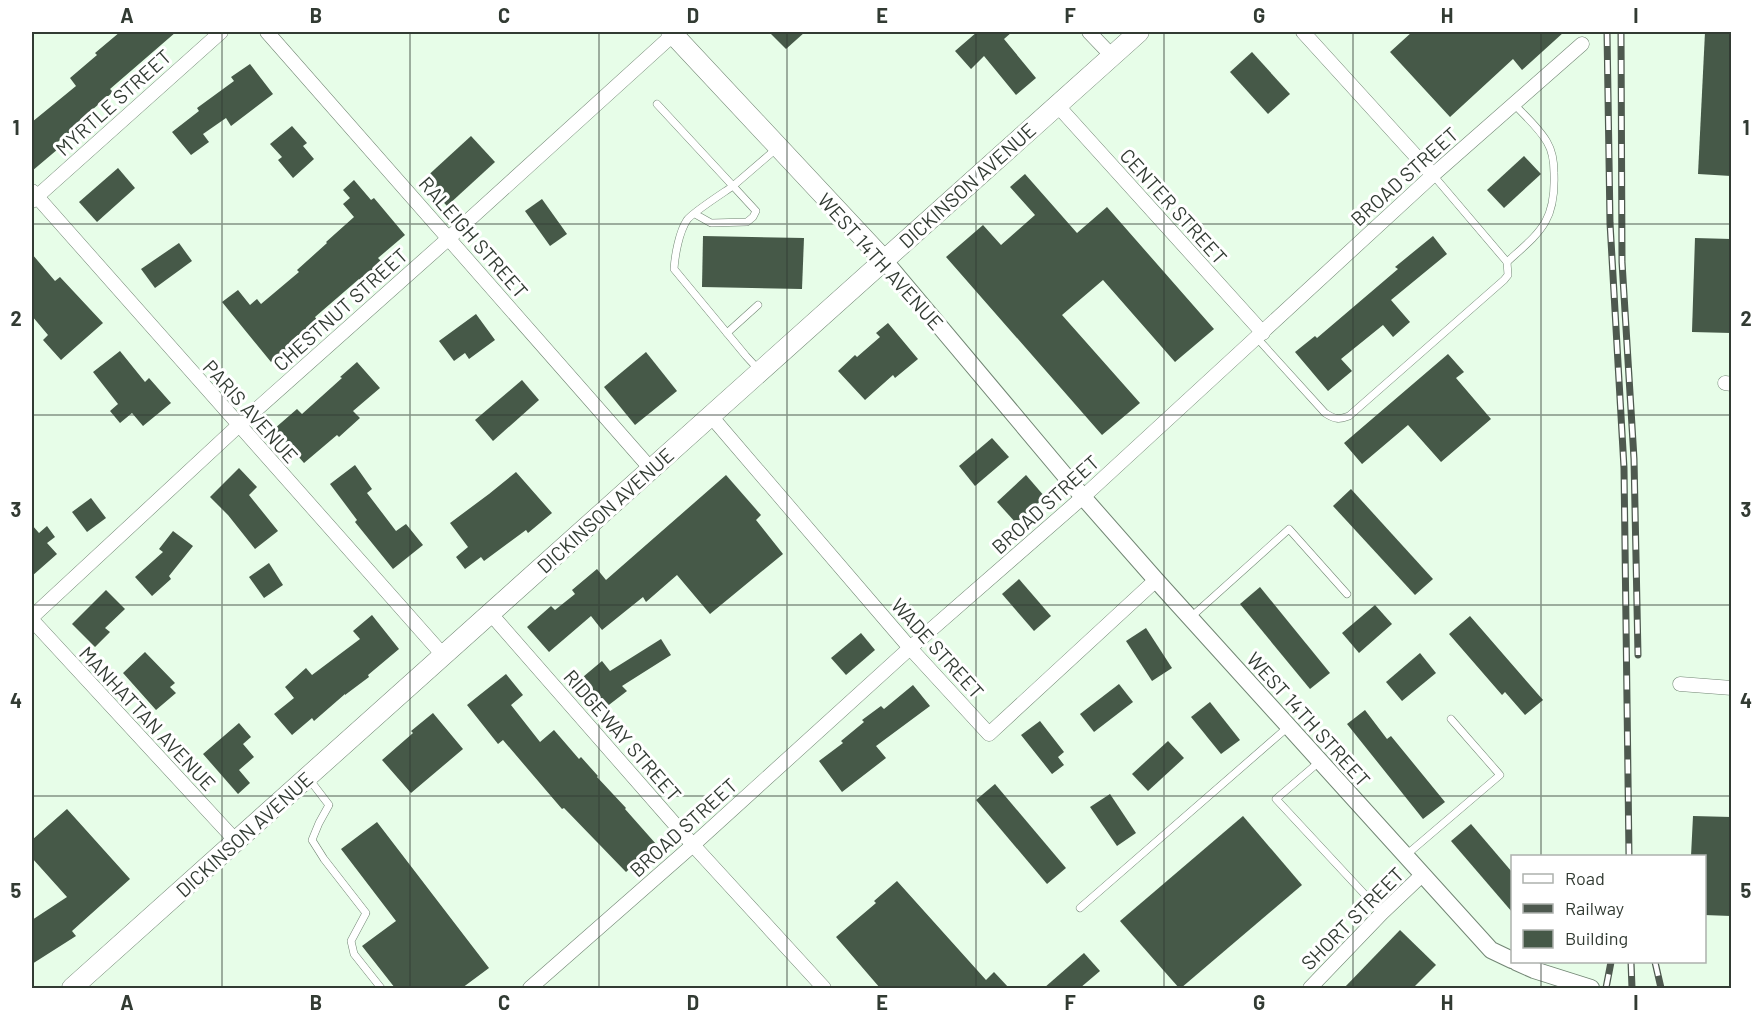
<svg xmlns="http://www.w3.org/2000/svg" width="1763" height="1020" viewBox="0 0 1763 1020" font-family="Barlow,sans-serif">
<style>
.building{fill:#465948}
.lines{fill:none;stroke-linecap:round;stroke-linejoin:round}
.service-casing{stroke:#728674;stroke-width:8}
.minor-casing{stroke:#728674;stroke-width:15}
.tertiary-casing{stroke:#728674;stroke-width:18}
.secondary-casing{stroke:#728674;stroke-width:21}
.service{stroke:#fff;stroke-width:7}
.minor{stroke:#fff;stroke-width:14}
.tertiary{stroke:#fff;stroke-width:16}
.secondary{stroke:#fff;stroke-width:20}
.rail-casing{stroke:#4e594f;stroke-width:7}
.rail{stroke:#fff;stroke-width:4.5;stroke-dasharray:14;stroke-linecap:butt}
.grid{fill:none;stroke:#323b33;stroke-width:1.5;stroke-opacity:0.55}
.labels{text-anchor:middle;dominant-baseline:central;stroke-width:6;stroke-linejoin:round;paint-order:stroke}
.street-label{font-size:20px;fill:#323b33;stroke:#fff}
.neatline{fill:none;stroke:#323b33;stroke-width:2}
.grid-label{font-size:20px;text-anchor:middle;font-weight:bold;fill:#323b33}
</style>
<rect width="100%" height="100%" fill="#e7fde8"/>
<g class="building">
<polygon points="120,32 176,32 110,89 113,92 79,121 81,123 54,145 58,149 32,171 32,122 76,86 70,78 97,55 95,53"/>
<polygon points="769,32 805,32 786,49"/>
<polygon points="977,32 1012,32 1004,39 1036,78 1016,95 984,56 971,69 955,51"/>
<polygon points="1412,32 1564,32 1522,70 1513,59 1450,117 1390,52"/>
<polygon points="1705,32 1731,32 1731,176 1698,174"/>
<polygon points="1252,52 1290,94 1268,114 1230,72"/>
<polygon points="250,64 273,94 231,126 226,118 203,134 209,142 191,155 172,132 199,111 197,108 234,81 231,77"/>
<polygon points="292,126 307,143 303,146 314,159 293,178 278,160 282,157 270,144"/>
<polygon points="471,136 495,162 447,206 423,180"/>
<polygon points="1524,156 1541,174 1504,208 1487,190"/>
<polygon points="118,168 135,188 97,222 79,202"/>
<polygon points="1025,174 1077,233 1107,207 1214,329 1175,362 1103,280 1062,315 1140,403 1102,435 946,257 983,225 1001,245 1035,215 1010,187"/>
<polygon points="354,180 371,200 374,198 405,235 378,258 384,264 362,283 359,279 315,317 317,320 291,341 293,343 271,362 222,302 238,290 250,305 257,299 261,304 299,272 297,270 327,243 326,242 354,217 343,204 350,198 343,190"/>
<polygon points="542,199 567,234 550,246 525,211"/>
<polygon points="703,236 804,238 802,289 702,287"/>
<polygon points="1433,236 1447,254 1391,300 1410,322 1393,337 1383,325 1341,359 1352,371 1328,391 1295,352 1315,336 1317,338 1398,269 1395,267"/>
<polygon points="1695,238 1731,239 1731,333 1692,332"/>
<polygon points="179,243 192,261 155,288 141,269"/>
<polygon points="32,254 55,281 60,277 103,323 61,360 43,340 48,335 32,316"/>
<polygon points="476,314 495,340 469,359 465,353 454,361 439,341"/>
<polygon points="888,323 918,359 895,378 893,375 865,400 838,371 855,355 857,357 880,337 876,333"/>
<polygon points="120,351 145,382 149,378 171,403 143,426 132,413 120,423 110,411 118,404 93,372"/>
<polygon points="646,352 677,391 635,425 604,387"/>
<polygon points="1448,354 1464,372 1456,378 1491,419 1441,462 1408,425 1362,464 1344,443"/>
<polygon points="357,362 380,388 353,411 360,418 339,437 337,435 304,463 274,429 297,409 302,414 342,378 340,377"/>
<polygon points="522,380 539,400 493,441 475,420"/>
<polygon points="992,438 1009,457 975,486 959,466"/>
<polygon points="355,465 372,489 367,493 396,531 406,524 423,545 393,569 355,522 357,520 330,484"/>
<polygon points="239,468 257,487 249,495 278,531 255,549 228,515 210,497"/>
<polygon points="516,472 552,513 528,533 526,530 484,561 481,557 465,569 456,557 468,547 450,523 489,494"/>
<polygon points="726,475 761,515 756,520 783,554 710,614 677,575 646,602 643,597 602,630 591,616 549,652 527,627 551,606 555,610 575,594 572,590 597,569 606,580"/>
<polygon points="1026,475 1045,497 1016,523 997,502"/>
<polygon points="1351,489 1433,579 1415,595 1333,506"/>
<polygon points="91,498 106,518 87,532 72,512"/>
<polygon points="32,525 39,533 47,526 55,537 47,543 57,554 32,576"/>
<polygon points="173,531 193,546 169,576 171,579 152,596 135,577 163,552 159,549"/>
<polygon points="269,563 283,585 264,598 249,577"/>
<polygon points="1019,579 1051,616 1034,631 1002,594"/>
<polygon points="1260,587 1330,673 1310,689 1240,604"/>
<polygon points="106,590 125,609 105,628 110,632 95,647 72,624"/>
<polygon points="1375,605 1392,624 1359,653 1342,633"/>
<polygon points="372,615 399,649 368,675 369,677 345,695 345,694 314,721 312,718 292,735 274,714 294,698 285,687 306,668 312,675 360,639 353,631"/>
<polygon points="1470,616 1543,700 1525,715 1505,692 1502,695 1449,634"/>
<polygon points="1146,628 1172,668 1152,681 1126,641"/>
<polygon points="861,633 875,650 846,675 831,658"/>
<polygon points="661,639 671,655 622,686 627,691 601,711 577,682 602,661 610,671"/>
<polygon points="145,652 175,683 170,687 176,693 156,710 123,673"/>
<polygon points="1420,653 1436,673 1402,701 1386,682"/>
<polygon points="506,674 523,695 511,705 540,742 554,730 579,759 581,757 598,776 597,777 626,808 625,809 656,844 626,872 564,808 562,809 503,740 498,744 467,705"/>
<polygon points="1119,684 1133,702 1094,732 1080,714"/>
<polygon points="913,685 930,706 876,746 886,758 842,792 819,761 843,743 841,741 864,722 862,720 881,706 884,709"/>
<polygon points="1210,702 1240,740 1221,754 1191,717"/>
<polygon points="1365,710 1387,739 1391,736 1445,802 1423,819 1347,724"/>
<polygon points="433,713 463,749 411,793 382,760 413,733 411,731"/>
<polygon points="1040,721 1064,752 1058,757 1064,765 1052,774 1021,735"/>
<polygon points="239,723 251,737 243,744 254,757 239,770 250,783 238,794 203,754"/>
<polygon points="1168,741 1184,758 1148,791 1132,774"/>
<polygon points="995,784 1066,868 1047,884 976,800"/>
<polygon points="1110,794 1136,833 1117,846 1090,807"/>
<polygon points="67,809 130,879 72,931 76,936 32,964 32,920 67,897 32,858 32,840"/>
<polygon points="1243,816 1302,885 1181,988 1179,988 1120,921"/>
<polygon points="1693,816 1731,817 1731,916 1704,915 1704,856 1691,856"/>
<polygon points="377,822 489,968 462,988 395,988 362,946 396,921 341,849"/>
<polygon points="1471,824 1512,872 1512,912 1451,841"/>
<polygon points="897,881 986,980 994,972 1009,988 880,988 836,937 876,903 874,901"/>
<polygon points="1400,930 1436,965 1413,988 1344,988"/>
<polygon points="1084,953 1100,971 1080,988 1044,988"/>
</g>
<g class="lines">
<g class="service-casing">
<g id="service">
<polyline points="657,104 733,186 776,149"/>
<path d="M 695,214 L 711,223 L 747,222 L 753,217 L 756,211 L 733,186 C 723,193 693,212 687,220 C 679,232 675,255 674,269 L 746,356 L 758,369"/>
<path d="M 1507,262 C 1540,232 1556,222 1554,173 C 1554,163 1553,152 1547,142 C 1539,128 1525,116 1514,104"/>
<polyline points="727,333 758,305"/>
<path d="M 1257,338 L 1325,413 C 1334,419 1339,420 1349,416 L 1504,280 L 1508,275 L 1507,262 L 1433,175"/>
<polyline points="1190,618 1289,529 1347,594"/>
<polyline points="1319,762 1276,799 1382,913"/>
<polyline points="309,779 329,805 319,823 312,840 324,859 366,913 351,941 354,954 381,988"/>
<polyline points="1405,856 1500,775 1451,719"/>
<polyline points="1080,908 1288,727"/>
</g>
</g>
<g class="minor-casing">
<g id="minor">
<polyline points="267,32 651,469"/>
<polyline points="1089,32 1112,56"/>
<polyline points="1303,32 1433,175"/>
<polyline points="1057,105 1263,333"/>
<polyline points="32,191 443,655"/>
<polyline points="32,201 221,32"/>
<polyline points="1725,383 1732,384"/>
<polyline points="710,415 910,648 989,734 1156,580"/>
<polyline points="490,613 693,845 824,988"/>
<polyline points="32,617 238,426 449,238 676,32"/>
<polyline points="32,620 236,841"/>
<polyline points="1680,684 1732,688"/>
<polyline points="530,988 693,845 910,648 1083,497 1433,175 1582,44"/>
<polyline points="1310,988 1382,913 1422,875"/>
</g>
</g>
<g class="tertiary-casing">
<g id="tertiary">
<polyline points="884,260 1083,497 1156,580 1491,950 1512,960"/>
<polyline points="1516,962 1534,970 1591,988"/>
</g>
</g>
<g class="secondary-casing">
<g id="secondary">
<polyline points="671,32 884,260"/>
<polyline points="72,988 1139,32"/>
</g>
</g>
<use href="#service" class="service"/>
<use href="#minor" class="minor"/>
<use href="#tertiary" class="tertiary"/>
<use href="#secondary" class="secondary"/>
<g class="rail-casing">
<g id="rail">
<polyline points="1607,32 1610,223 1624,468 1629,856"/>
<polyline points="1621,32 1622,262 1634,459 1638,655"/>
<polyline points="1631,962 1632,988"/>
<polyline points="1655,962 1661,988"/>
<polyline points="1606,988 1611,962"/>
</g>
</g>
<use href="#rail" class="rail"/>
</g>
<path class="grid" d="M 222,32 L 222,988M 410,32 L 410,988M 599,32 L 599,988M 787,32 L 787,988M 976,32 L 976,988M 1164,32 L 1164,988M 1353,32 L 1353,988M 1541,32 L 1541,856M 32,224 L 1732,224M 32,415 L 1732,415M 32,605 L 1732,605M 32,796 L 1732,796M 1541,962 L 1541,988"/>
<g class="labels">
<g class="street-label">
<text transform="translate(113 102) rotate(-42)">MYRTLE STREET</text>
<text transform="translate(1404 176) rotate(-42)">BROAD STREET</text>
<text transform="translate(967 185) rotate(-42)">DICKINSON AVENUE</text>
<text transform="translate(1174 206) rotate(48)">CENTER STREET</text>
<text transform="translate(474 237) rotate(49)">RALEIGH STREET</text>
<text transform="translate(881 261) rotate(48)">WEST 14TH AVENUE</text>
<text transform="translate(340 309) rotate(-42)">CHESTNUT STREET</text>
<text transform="translate(251 411) rotate(48)">PARIS AVENUE</text>
<text transform="translate(1045 504) rotate(-42)">BROAD STREET</text>
<text transform="translate(605 510) rotate(-42)">DICKINSON AVENUE</text>
<text transform="translate(938 648) rotate(48)">WADE STREET</text>
<text transform="translate(148 718) rotate(47)">MANHATTAN AVENUE</text>
<text transform="translate(1309 719) rotate(48)">WEST 14TH STREET</text>
<text transform="translate(623 735) rotate(49)">RIDGEWAY STREET</text>
<text transform="translate(683 827) rotate(-42)">BROAD STREET</text>
<text transform="translate(244 834) rotate(-42)">DICKINSON AVENUE</text>
<text transform="translate(1352 918) rotate(-45)">SHORT STREET</text>
</g>
</g>
<rect width="1763" height="1020" fill="none" stroke="#ffffff" stroke-width="66"/>
<rect x="1511" y="855" width="195" height="108" fill="#ffffff" stroke="#adb1ad" stroke-width="1.5"/>
<rect x="1523" y="874" width="30" height="9" fill="#ffffff" stroke="#adb1ad" stroke-width="1.5"/>
<text x="1565" y="885" font-size="18" fill="#323b33">Road</text>
<rect x="1523" y="904" width="30" height="9" fill="#4e594f" stroke="#adb1ad" stroke-width="1.5"/>
<text x="1565" y="915" font-size="18" fill="#323b33">Railway</text>
<rect x="1523" y="930" width="30" height="18" fill="#465948" stroke="#adb1ad" stroke-width="1.5"/>
<text x="1565" y="945" font-size="18" fill="#323b33">Building</text>
<rect x="33" y="33" width="1697" height="954" class="neatline"/>
<g class="grid-label">
<text x="127" y="23">A</text>
<text x="316" y="23">B</text>
<text x="504" y="23">C</text>
<text x="693" y="23">D</text>
<text x="882" y="23">E</text>
<text x="1070" y="23">F</text>
<text x="1259" y="23">G</text>
<text x="1447" y="23">H</text>
<text x="1636" y="23">I</text>
<text x="16" y="135">1</text>
<text x="1746" y="135">1</text>
<text x="16" y="326">2</text>
<text x="1746" y="326">2</text>
<text x="16" y="517">3</text>
<text x="1746" y="517">3</text>
<text x="16" y="708">4</text>
<text x="1746" y="708">4</text>
<text x="16" y="898">5</text>
<text x="1746" y="898">5</text>
<text x="127" y="1010">A</text>
<text x="316" y="1010">B</text>
<text x="504" y="1010">C</text>
<text x="693" y="1010">D</text>
<text x="882" y="1010">E</text>
<text x="1070" y="1010">F</text>
<text x="1259" y="1010">G</text>
<text x="1447" y="1010">H</text>
<text x="1636" y="1010">I</text>
</g>
</svg>
